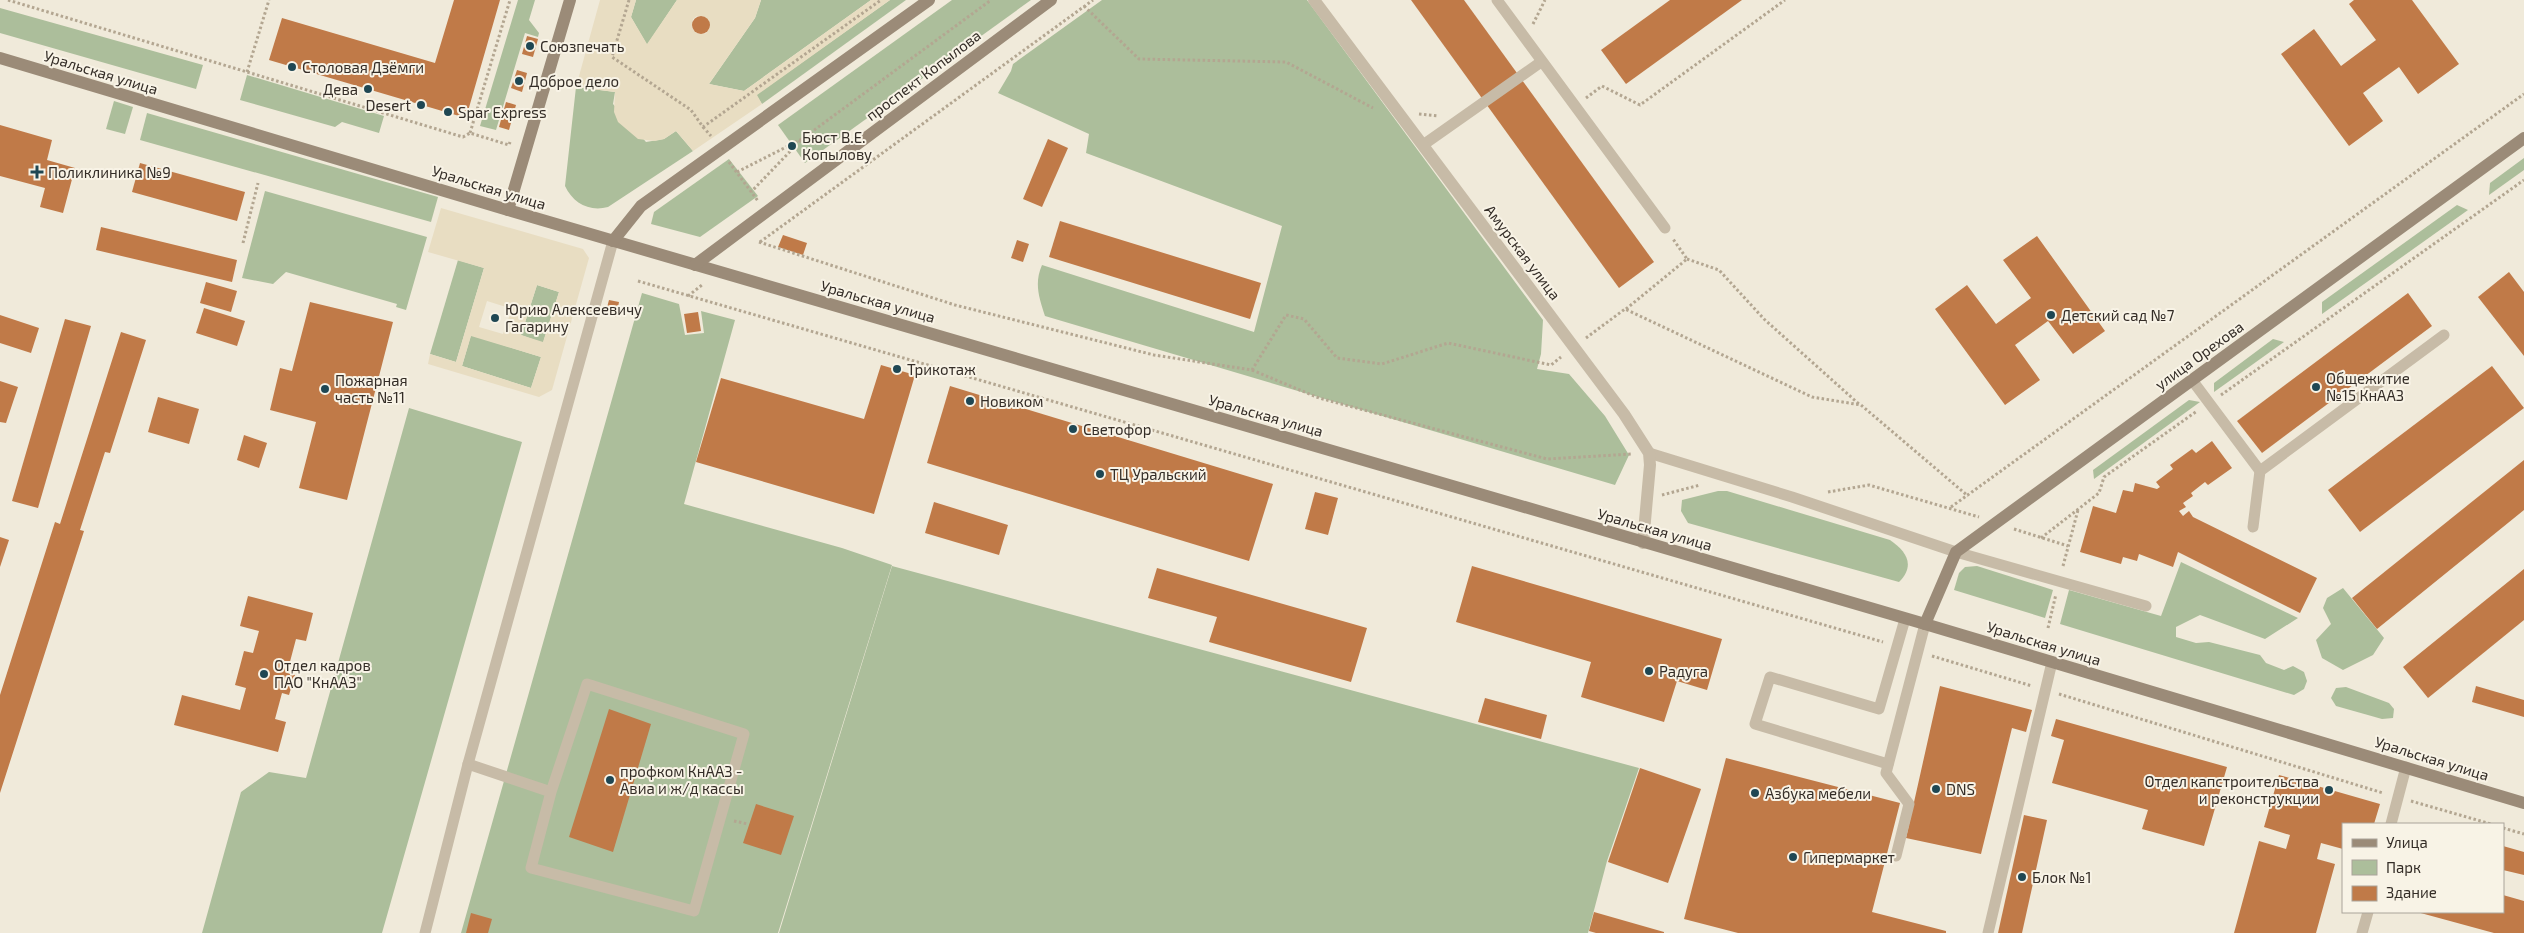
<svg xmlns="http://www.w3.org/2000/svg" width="2524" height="933" viewBox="0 0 2524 933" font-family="'Exo 2',sans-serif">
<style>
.green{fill:#acbe9b}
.plaza{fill:#e8ddc2;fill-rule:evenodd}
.building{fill:#c07a48}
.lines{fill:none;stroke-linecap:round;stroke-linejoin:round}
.path{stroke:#b3a691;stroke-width:3;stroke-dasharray:2.5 2.5;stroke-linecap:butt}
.lane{stroke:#c7bba7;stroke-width:11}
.street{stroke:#c7bba7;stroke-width:12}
.secondary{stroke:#9b8b78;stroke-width:12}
.poi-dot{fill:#1f4753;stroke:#f8f3e6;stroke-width:2}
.labels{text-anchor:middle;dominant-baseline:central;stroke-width:4;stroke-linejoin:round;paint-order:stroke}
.poi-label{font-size:15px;fill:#342d27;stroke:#f8f3e6;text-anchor:start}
.street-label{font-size:15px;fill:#342d27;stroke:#f8f3e6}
</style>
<rect width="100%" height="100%" fill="#f0eada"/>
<g class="green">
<polygon points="518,0 535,0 529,20 539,33 538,37 525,33 496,130 480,126"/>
<polygon points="636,0 677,0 647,45 631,17"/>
<polygon points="761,0 871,0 744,91 709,84 755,18"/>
<polygon points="890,0 906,0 762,104 756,95"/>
<polygon points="952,0 1031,0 805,163 778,125"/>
<path d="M 1102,0 L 1307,0 L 1543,320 L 1541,354 L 1537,369 L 1569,374 L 1605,416 L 1629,455 L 1615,485 L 1045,316 C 1039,298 1034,283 1042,265 L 1254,332 L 1282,226 L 1086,153 L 1089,134 L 998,93 L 1011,71 L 1013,64 Z"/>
<polygon points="0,8 203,65 196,89 0,33"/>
<polygon points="247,75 384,116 379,133 342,122 335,127 240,100"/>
<path d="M 576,87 L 615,92 L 613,104 L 646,142 L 664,139 L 676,131 L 693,151 L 608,207 C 589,212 573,203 565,186 Z"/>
<polygon points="114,101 133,107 125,134 106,129"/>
<polygon points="147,113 438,197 431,222 140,140"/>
<polygon points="2524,158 2524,170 2489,195 2490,183"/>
<polygon points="729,159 758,196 700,237 651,224 654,212"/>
<polygon points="265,191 427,237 406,310 396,307 397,304 286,272 273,284 242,278"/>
<polygon points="2457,205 2468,210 2322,314 2322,302"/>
<polygon points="458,260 484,268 456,362 430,354"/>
<polygon points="537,285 559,292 543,343 521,335"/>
<polygon points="642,293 679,304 685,335 704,333 701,311 735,320 684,504 842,548 892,565 778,933 461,933"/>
<polygon points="471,335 541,357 531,388 462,366"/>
<polygon points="2273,339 2284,342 2214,392 2214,383"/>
<polygon points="2189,400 2200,402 2094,479 2093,470"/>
<polygon points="409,408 522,442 382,933 202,933 241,792 269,772 306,778"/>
<path d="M 1718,491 L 1727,491 L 1890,540 C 1906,551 1916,565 1899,582 L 1688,523 L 1681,511 L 1682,500 Z"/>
<polygon points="2181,562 2298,618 2265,639 2200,615 2176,627 2176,637 2196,643 2209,642 2260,655 2266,663 2284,670 2293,666 2304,672 2307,681 2304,689 2294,695 2060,624 2069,590 2161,616"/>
<polygon points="892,566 1639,768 1607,861 1588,933 779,933"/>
<polygon points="1977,566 2053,590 2045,618 1954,590 1959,573 1965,567"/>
<polygon points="2343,588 2384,638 2373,655 2343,670 2322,658 2316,640 2331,624 2323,608 2327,598"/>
<polygon points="2346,687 2389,703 2394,709 2393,718 2382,719 2336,706 2331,698 2336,688"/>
</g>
<g class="plaza">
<path d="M 600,0 L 636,0 L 631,17 L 647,44 L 677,0 L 761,0 L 755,18 L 709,84 L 744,91 L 871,0 L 890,0 L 757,95 L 762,104 L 693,151 L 676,131 L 664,139 L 655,141 L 638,139 L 618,122 L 614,112 L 615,92 L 576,87 ZM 697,16 L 703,16 L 709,22 L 710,28 L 705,34 L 698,34 L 692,28 L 693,19 Z"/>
<path d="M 441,208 L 583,249 L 589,258 L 552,390 L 539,397 L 428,364 L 430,354 L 456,362 L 484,268 L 428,252 ZM 537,285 L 559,292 L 543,342 L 521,335 ZM 487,301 L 512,309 L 503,334 L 479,327 ZM 471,336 L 541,357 L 531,388 L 462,366 Z"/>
</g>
<g class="building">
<polygon points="454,0 500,0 466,118 269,60 282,18 435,63"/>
<polygon points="1411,0 1464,0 1654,262 1619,288"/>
<polygon points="1670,0 1742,0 1626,84 1601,50"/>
<polygon points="2354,0 2412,0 2459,64 2418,94 2399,67 2363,93 2383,121 2349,146 2281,54 2314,29 2341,66 2376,40 2349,4"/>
<circle cx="701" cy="25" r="9"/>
<polygon points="527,36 538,39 533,57 522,54"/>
<polygon points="517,70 527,73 522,92 511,88"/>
<polygon points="506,102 516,105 509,130 499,127"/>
<polygon points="0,125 52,140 47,160 75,168 63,213 40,207 45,188 0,176"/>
<polygon points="1048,139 1068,148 1042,207 1023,199"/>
<polygon points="140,163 245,192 237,221 132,192"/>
<polygon points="1060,221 1261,283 1250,319 1049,257"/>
<polygon points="101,227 237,260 232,282 96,250"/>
<polygon points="783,235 807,243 803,255 778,247"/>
<polygon points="2037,236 2105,331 2073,354 2048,321 2015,345 2040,380 2005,405 1935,309 1967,285 1996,324 2031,298 2003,260"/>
<polygon points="1017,240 1029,244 1023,262 1011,258"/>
<polygon points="2509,272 2524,292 2524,356 2478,297"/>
<polygon points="206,282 237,291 231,312 200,303"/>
<polygon points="2408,293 2432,326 2262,453 2237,421"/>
<polygon points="609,300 619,302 616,317 605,315"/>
<polygon points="310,302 393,322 347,500 299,488 316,422 270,410 280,368 292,371"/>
<polygon points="204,308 245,321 237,346 196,333"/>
<polygon points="698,312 701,331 687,333 684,314"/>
<polygon points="0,315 39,328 31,353 0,343"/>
<polygon points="65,319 91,326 38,508 12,501"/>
<polygon points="121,332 146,340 110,453 105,452 80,530 84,531 0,793 0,695 55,522 60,524"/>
<polygon points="881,365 915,375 874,514 696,462 721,378 864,419"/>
<polygon points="2492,366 2524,408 2360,532 2328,490"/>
<polygon points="0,381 18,387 6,423 0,422"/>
<polygon points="950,386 1273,484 1249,561 927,463"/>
<polygon points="158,397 199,409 189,444 148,432"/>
<polygon points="244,435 267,443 259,468 237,460"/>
<polygon points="2212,441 2232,468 2208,485 2205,482 2191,493 2193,496 2183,503 2186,507 2179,511 2183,516 2189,511 2193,517 2317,578 2300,613 2178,552 2173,567 2139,554 2137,561 2123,557 2121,564 2080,552 2093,506 2116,513 2123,490 2133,492 2135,483 2157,489 2160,487 2156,482 2173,469 2170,465 2192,449 2196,453"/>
<polygon points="2524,460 2524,510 2377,629 2352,598"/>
<polygon points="1315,492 1338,498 1328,535 1305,529"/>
<polygon points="934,502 1008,525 999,555 925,533"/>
<polygon points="0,537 9,540 0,567"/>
<polygon points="1472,566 1722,639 1707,690 1677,681 1664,722 1581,697 1591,662 1456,622"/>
<polygon points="1157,568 1367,628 1351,682 1209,642 1217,617 1148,598"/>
<polygon points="2524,569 2524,620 2428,698 2403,667"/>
<polygon points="248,596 313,613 306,641 296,639 287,673 295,675 289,695 282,693 275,719 286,722 278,752 174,725 182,695 240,710 246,688 235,685 244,651 253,653 259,631 240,626"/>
<polygon points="1940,686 2032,710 2026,732 2012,728 1981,854 1906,838"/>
<polygon points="2476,686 2524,700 2524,717 2472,702"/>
<polygon points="1485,698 1547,715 1541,739 1478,722"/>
<polygon points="609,709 651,724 613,852 569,837"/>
<polygon points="2056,719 2227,767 2204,846 2142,829 2148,810 2052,783 2064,740 2051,736"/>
<polygon points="1726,758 1900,803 1872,912 1946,931 1946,933 1738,933 1684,919"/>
<polygon points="1640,768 1701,789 1668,883 1608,862"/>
<polygon points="2279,775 2380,804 2374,824 2343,824 2343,849 2321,843 2317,859 2335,864 2316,933 2234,933 2259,841 2286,849 2290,835 2264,827"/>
<polygon points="756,804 794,816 781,855 743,843"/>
<polygon points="2024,815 2047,820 2022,933 1998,933"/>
<polygon points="2503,846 2524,852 2524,875 2503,870"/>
<polygon points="2503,895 2524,901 2524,933 2494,933 2417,912 2503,912"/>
<polygon points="1594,912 1664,932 1664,933 1596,933 1589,931"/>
<polygon points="471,913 492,919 488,933 466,933"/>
</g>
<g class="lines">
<g class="path">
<polyline points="8,0 463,137 470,133 509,145 510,142"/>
<polyline points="629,0 612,57 691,110 703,127 881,0"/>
<polyline points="1084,6 1139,59 1286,62 1373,108"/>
<polyline points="1533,24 1545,0"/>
<polyline points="247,72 269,0"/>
<polyline points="1586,98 1602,86 1640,105 1785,0"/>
<polyline points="1419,114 1438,116"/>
<polyline points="703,127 711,136"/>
<polyline points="470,133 510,0"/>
<polyline points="802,139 991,0"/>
<polyline points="729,162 758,201"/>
<polyline points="737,172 802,139 751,192"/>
<polyline points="759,242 955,305 1154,355 1252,370 1286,315 1304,319 1337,358 1382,364 1448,343 1551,365 1561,357"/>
<polyline points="760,242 1093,0"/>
<polyline points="243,243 258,183"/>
<polyline points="1687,259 1719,270 1764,319 1860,405"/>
<polyline points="638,281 1883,642"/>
<polyline points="688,296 702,285"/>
<polyline points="1626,309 1687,259 1673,239"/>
<polyline points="1586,338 1625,309 1812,397 1861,405 1968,496"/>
<polyline points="1252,370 1319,398 1547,459 1632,454"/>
<polyline points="2221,395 2524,180"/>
<polyline points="1828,492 1869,485 1979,517"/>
<polyline points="1662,495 1700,485"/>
<polyline points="1951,507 2524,94"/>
<polyline points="2014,529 2068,546"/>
<polyline points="2041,538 2099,493 2104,477 2197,411"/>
<polyline points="2063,566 2078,510"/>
<polyline points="2048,628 2056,594"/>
<polyline points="1932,656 2032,686"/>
<polyline points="2059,694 2383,793"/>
<polyline points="2411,801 2491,824"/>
<polyline points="734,821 748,824"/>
<polyline points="2503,828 2524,834"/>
</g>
<g class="lane">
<polyline points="1497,0 1665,228"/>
<polyline points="1423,145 1541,62"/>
<polyline points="2192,380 2260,471"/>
<polyline points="1649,453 1792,497 1956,552 2146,606"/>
<polyline points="2253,527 2260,471 2444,335"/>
<polyline points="468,764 551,792 531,868 694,911 744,734 587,684 551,792"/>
<polyline points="1888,764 1755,724 1770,677 1879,709 1905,619"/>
<polyline points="2391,824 2406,767"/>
<polyline points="1896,856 1909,804 1886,773 1925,624"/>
<polyline points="425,933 468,764 613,241"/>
<polyline points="1988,933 2052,662"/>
<polyline points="2362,933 2368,912"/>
</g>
<polyline class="street" points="1314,0 1624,414 1649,453 1650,465 1643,543"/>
<g class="secondary">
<polyline points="0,58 508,210 1925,624 2524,803"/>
<polyline points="508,210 570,0"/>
<polyline points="613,241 641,206 929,0"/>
<polyline points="695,265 1051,0"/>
<polyline points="1925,624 1956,552 2524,138"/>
</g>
</g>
<g class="poi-dot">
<circle cx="530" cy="46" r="5"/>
<circle cx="292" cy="67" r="5"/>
<circle cx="519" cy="81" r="5"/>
<circle cx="368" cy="89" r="5"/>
<circle cx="421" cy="105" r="5"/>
<circle cx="448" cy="112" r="5"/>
<circle cx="792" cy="146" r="5"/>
<path d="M34.5 164.5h5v5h5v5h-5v5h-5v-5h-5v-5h5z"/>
<circle cx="2051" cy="315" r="5"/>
<circle cx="495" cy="318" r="5"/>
<circle cx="897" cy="369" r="5"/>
<circle cx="2316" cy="387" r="5"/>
<circle cx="325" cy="389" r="5"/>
<circle cx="970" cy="401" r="5"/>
<circle cx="1073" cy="429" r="5"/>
<circle cx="1100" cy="474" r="5"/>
<circle cx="1649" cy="671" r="5"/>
<circle cx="264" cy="674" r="5"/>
<circle cx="610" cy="780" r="5"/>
<circle cx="1936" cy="789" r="5"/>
<circle cx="2329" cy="790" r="5"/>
<circle cx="1755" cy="793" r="5"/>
<circle cx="1793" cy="857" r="5"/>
<circle cx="2022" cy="877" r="5"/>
</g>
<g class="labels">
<g class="poi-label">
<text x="540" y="46">Союзпечать</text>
<text x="302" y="67">Столовая Дзёмги</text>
<text x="529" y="81">Доброе дело</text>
<text x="358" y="89" text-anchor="end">Дева</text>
<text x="411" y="105" text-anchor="end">Desert</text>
<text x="458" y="112">Spar Express</text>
<text x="802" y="137">Бюст В.Е.<tspan x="802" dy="17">Копылову</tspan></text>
<text x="48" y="172">Поликлиника №9</text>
<text x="505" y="309">Юрию Алексеевичу<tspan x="505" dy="17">Гагарину</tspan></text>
<text x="2061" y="315">Детский сад №7</text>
<text x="907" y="369">Трикотаж</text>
<text x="2326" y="378">Общежитие<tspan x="2326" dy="17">№15 КнААЗ</tspan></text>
<text x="335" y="380">Пожарная<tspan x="335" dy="17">часть №11</tspan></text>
<text x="980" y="401">Новиком</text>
<text x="1083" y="429">Светофор</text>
<text x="1110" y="474">ТЦ Уральский</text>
<text x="274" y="665">Отдел кадров<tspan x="274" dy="17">ПАО "КнААЗ"</tspan></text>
<text x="1659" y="671">Радуга</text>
<text x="620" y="771">профком КнААЗ -<tspan x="620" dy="17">Авиа и ж/д кассы</tspan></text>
<text x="2319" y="781" text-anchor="end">Отдел капстроительства<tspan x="2319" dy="17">и реконструкции</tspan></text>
<text x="1946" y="789">DNS</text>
<text x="1765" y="793">Азбука мебели</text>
<text x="1803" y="857">Гипермаркет</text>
<text x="2032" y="877">Блок №1</text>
</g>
<g class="street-label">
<text transform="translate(101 72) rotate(17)">Уральская улица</text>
<text transform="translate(923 75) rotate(-37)">проспект Копылова</text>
<text transform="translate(489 187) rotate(17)">Уральская улица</text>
<text transform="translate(1523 252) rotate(53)">Амурская улица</text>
<text transform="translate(878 301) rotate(16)">Уральская улица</text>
<text transform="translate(2199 355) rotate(-36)">улица Орехова</text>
<text transform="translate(1266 415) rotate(16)">Уральская улица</text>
<text transform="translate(1655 529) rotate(16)">Уральская улица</text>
<text transform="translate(2044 643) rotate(17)">Уральская улица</text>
<text transform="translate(2432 758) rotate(17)">Уральская улица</text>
</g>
</g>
<rect x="2342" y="823" width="162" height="90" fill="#f8f3e6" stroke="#aaa49a"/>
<rect x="2352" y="839" width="25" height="8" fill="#9b8b78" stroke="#aaa49a"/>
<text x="2386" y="848" font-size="15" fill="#342d27">Улица</text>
<rect x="2352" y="860" width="25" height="15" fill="#acbe9b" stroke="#aaa49a"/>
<text x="2386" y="873" font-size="15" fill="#342d27">Парк</text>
<rect x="2352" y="886" width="25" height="15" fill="#c07a48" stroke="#aaa49a"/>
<text x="2386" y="898" font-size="15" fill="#342d27">Здание</text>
</svg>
